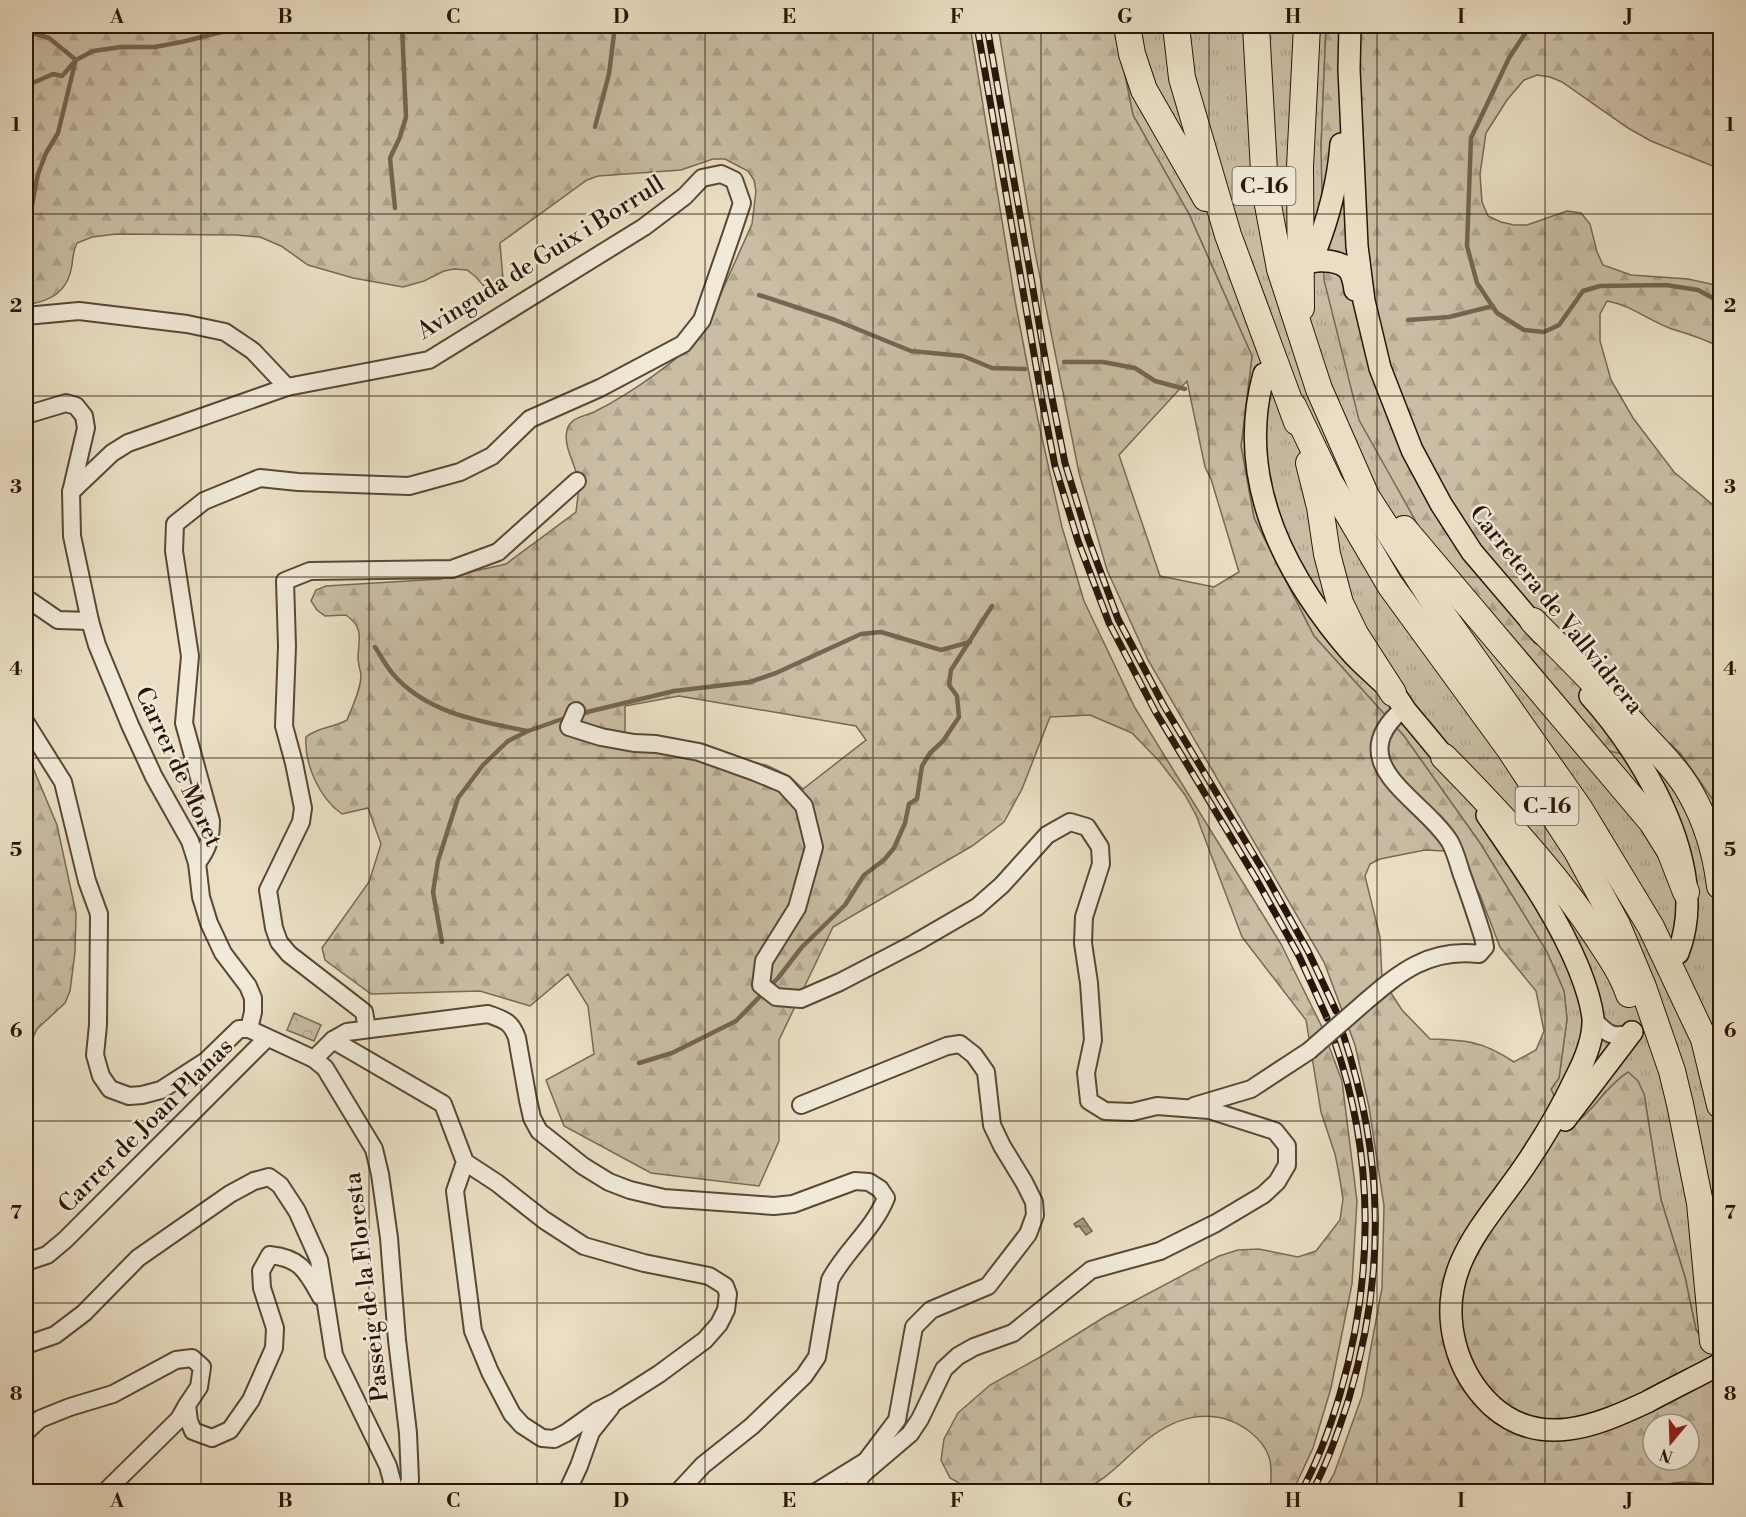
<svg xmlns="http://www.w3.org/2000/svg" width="1746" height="1517" viewBox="0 0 1746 1517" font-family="'Libre Bodoni',serif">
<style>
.grass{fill:url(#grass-tufts);stroke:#786956;stroke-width:1.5}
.forest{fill:url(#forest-firs);stroke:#786956;stroke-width:1.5;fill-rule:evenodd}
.park{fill:url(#park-crowns);stroke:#786956;stroke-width:1.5}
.water{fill:url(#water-rules);stroke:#756552;stroke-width:1.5}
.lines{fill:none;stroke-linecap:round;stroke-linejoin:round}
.stream{stroke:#756552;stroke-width:4.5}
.major-tunnel{stroke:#c3b79e;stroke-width:21;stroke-dasharray:21 10;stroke-linecap:butt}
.highway-tunnel{stroke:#c3b79e;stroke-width:26;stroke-dasharray:26 13;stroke-linecap:butt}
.minor-casing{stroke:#584836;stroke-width:20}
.major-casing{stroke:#281507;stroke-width:24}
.highway-casing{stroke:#281507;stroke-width:28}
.minor{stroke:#f1ead9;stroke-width:16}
.major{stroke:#eadfc4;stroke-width:21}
.highway{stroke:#eadfc4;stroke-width:26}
.rail-casing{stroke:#281507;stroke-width:7}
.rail{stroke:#f1ead9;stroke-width:4.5;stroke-dasharray:14;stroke-linecap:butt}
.minor-bridge-casing{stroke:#584836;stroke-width:20;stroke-linecap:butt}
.minor-bridge{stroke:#f1ead9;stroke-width:16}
.grid{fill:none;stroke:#281507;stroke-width:1.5;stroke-opacity:0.55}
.labels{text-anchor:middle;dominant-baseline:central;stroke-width:5;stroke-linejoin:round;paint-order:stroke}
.shield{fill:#f1ead9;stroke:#645546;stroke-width:1.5}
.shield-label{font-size:22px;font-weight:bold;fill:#281507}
.street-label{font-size:24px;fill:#281507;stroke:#f1ead9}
.neatline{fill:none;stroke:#281507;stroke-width:2}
.grid-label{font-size:20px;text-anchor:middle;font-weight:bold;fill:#281507}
</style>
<defs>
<pattern id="grass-tufts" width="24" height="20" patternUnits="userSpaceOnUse" patternTransform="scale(1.5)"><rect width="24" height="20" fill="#c9bda4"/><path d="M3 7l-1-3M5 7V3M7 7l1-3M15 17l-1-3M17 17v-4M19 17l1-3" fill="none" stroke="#ada28c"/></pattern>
<pattern id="forest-firs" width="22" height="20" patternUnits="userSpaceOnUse" patternTransform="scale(1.5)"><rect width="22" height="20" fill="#c9bda4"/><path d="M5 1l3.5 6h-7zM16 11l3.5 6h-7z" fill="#ada28c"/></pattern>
<pattern id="park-crowns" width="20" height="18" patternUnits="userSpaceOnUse" patternTransform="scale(1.5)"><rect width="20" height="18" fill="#c9bda4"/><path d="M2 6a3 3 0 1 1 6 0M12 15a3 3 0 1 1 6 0" fill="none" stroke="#ada28c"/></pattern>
<pattern id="water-rules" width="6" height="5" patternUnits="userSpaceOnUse" patternTransform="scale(1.5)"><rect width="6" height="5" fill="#a89a84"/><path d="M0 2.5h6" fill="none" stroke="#897c6a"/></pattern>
</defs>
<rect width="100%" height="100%" fill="#eadfc4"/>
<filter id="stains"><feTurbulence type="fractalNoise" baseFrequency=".00333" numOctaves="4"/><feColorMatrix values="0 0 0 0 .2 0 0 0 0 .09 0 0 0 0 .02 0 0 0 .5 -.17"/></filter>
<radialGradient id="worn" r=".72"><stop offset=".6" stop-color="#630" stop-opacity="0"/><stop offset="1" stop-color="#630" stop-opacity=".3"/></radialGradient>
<path class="grass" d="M 1115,26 L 1326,26 L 1321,148 L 1520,645 L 1609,751 C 1619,748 1651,737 1659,739 C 1681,743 1708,792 1720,810 L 1720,1331 L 1704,1341 L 1696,1330 L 1685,1277 L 1661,1200 L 1644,1094 L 1606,1091 L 1589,1112 L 1569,1128 L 1551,1089 L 1559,1078 L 1567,1019 L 1564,991 L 1547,952 L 1480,843 L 1404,736 L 1314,636 L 1254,518 L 1241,446 L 1252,356 L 1189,214 L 1133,115 Z"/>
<g class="forest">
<path d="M 26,26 L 970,26 L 1016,306 L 1038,420 L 1062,527 L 1084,601 L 1135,708 L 1281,944 L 1321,1025 L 1342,1081 L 1357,1201 L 1352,1284 L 1331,1388 L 1313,1448 L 1293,1491 L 1270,1491 C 1273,1464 1272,1449 1249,1431 C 1213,1404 1172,1417 1141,1445 C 1120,1463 1105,1482 1079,1491 L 977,1491 L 968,1488 L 950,1478 L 941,1460 L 944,1439 L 958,1413 L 990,1385 L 1042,1356 L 1106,1316 L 1219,1256 L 1238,1250 L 1259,1249 L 1298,1257 L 1316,1251 L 1340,1220 L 1343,1199 L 1339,1174 L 1335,1154 L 1321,1112 L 1306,1020 L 1242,937 L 1196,815 L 1185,795 L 1160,762 L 1132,733 L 1090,715 L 1050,717 L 1022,789 L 1004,822 L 972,846 L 833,927 L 779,1040 L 779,1141 L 759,1186 L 651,1173 L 564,1126 L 546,1080 L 594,1054 L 588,1006 L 568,974 L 530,1006 L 480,991 L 371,994 L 325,960 L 322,948 L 369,882 L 381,844 L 368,808 L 342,814 C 320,799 304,764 306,737 C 318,727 333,728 347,720 C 352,707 361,690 361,675 C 360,669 358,663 358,657 C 359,637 364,628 346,615 L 325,616 L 317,610 L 311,601 L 316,590 L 326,586 L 440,579 L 506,564 L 576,512 C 577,501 580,490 578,479 C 575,463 563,447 567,430 C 571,416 585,417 596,411 C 626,396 689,355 706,327 L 752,224 L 756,191 L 754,180 L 748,171 L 725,159 L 713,159 L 681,170 L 598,176 L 587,180 L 500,243 L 503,279 L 500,290 L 490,293 L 476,277 L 467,270 L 454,269 L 444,271 L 424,281 L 403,287 L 353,278 L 308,265 L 281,246 L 260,237 L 237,235 L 116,234 L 92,237 L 77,243 C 73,251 73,256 72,265 C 68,293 50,301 26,305 ZM 679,696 L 856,726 L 866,740 L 803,789 L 789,776 L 766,765 L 625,738 L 625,706 Z"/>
<path d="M 998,26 L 1115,26 L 1133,115 L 1189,214 L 1252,356 L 1241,446 L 1254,518 L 1260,530 L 1314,636 L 1404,736 L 1480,843 L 1547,952 L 1564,991 L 1567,1019 L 1559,1078 L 1551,1089 L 1568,1128 C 1593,1114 1604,1087 1628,1072 L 1638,1081 L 1644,1094 L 1661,1200 L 1685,1277 L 1696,1330 L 1704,1341 L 1720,1331 L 1720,1486 C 1697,1482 1671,1477 1651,1492 L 1324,1491 L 1334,1474 L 1362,1396 L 1382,1288 L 1384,1206 L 1369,1107 L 1355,1045 L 1324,962 L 1148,660 L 1107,570 L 1079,473 L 1035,252 ZM 1187,381 L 1205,467 L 1211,479 L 1239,572 L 1214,587 L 1160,576 L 1119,455 ZM 1425,850 L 1464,852 L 1475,886 L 1480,895 L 1500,947 L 1536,991 L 1544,1031 L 1536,1050 L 1514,1062 C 1482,1041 1467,1040 1430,1039 L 1402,1010 L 1382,979 L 1380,937 L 1365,876 L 1370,864 L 1380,859 ZM 1653,1424 L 1689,1424 L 1689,1460 L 1653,1460 Z"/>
<path d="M 1326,26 L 1720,26 L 1720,169 L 1651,141 L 1628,128 L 1562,82 L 1550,77 L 1537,75 L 1524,80 L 1507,100 L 1486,133 L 1480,174 L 1482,202 L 1488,216 L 1501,222 L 1514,225 L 1527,225 L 1567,211 L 1581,213 L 1590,224 L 1597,252 L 1603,265 L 1631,275 L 1688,279 L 1720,286 L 1720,347 C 1704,339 1689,334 1672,329 C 1649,321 1631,305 1607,301 L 1600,314 L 1600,341 L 1611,380 L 1633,418 L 1674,472 L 1720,511 L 1720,810 L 1681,754 L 1671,744 L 1658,738 L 1622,754 L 1609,751 L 1520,645 L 1423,534 L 1359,420 L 1324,280 L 1321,148 Z"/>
<polygon points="26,751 57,825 76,913 75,952 70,991 65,1003 37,1029 26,1052"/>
</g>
<polygon class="park" points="294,1013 321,1025 314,1041 287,1030"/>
<polygon class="water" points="1083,1218 1092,1231 1086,1235 1079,1226 1076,1227 1074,1224"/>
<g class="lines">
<g class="stream">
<polyline points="1530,26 1509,58 1471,138 1467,246 1477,283 1497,313 1524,330 1544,332 1559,325 1583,291 1600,286 1666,285 1698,290 1720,302"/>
<polyline points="26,31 49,38 76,60"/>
<polyline points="26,86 53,74 62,76 76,60 93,51 121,47 155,47 186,41 229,30 304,26"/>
<polyline points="595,127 609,74 615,26"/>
<polyline points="395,208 390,158 400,137 406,117 402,26"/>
<polyline points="29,220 38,174 46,153 58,133 75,63"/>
<polyline points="759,295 835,320 911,351 963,356 992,368 1025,369"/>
<polyline points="1408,320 1449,317 1493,306"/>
<polyline points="1064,362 1103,362 1135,368 1155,381 1185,389"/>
<path d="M 375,647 C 381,656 386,666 393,674 C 426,713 481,722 528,731"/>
<polyline points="579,714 674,691 750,682 776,673 861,634 881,632 941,650 970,642"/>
<polyline points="442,942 433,892 438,861 458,798 483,765 508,741 528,731 568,717"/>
<polyline points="639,1063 672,1053 736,1021 778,978 802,947 845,905 864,875 884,860 894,848 905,823 909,804 917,799 922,766 930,753 943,741 959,717 957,696 949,685 951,670 992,606"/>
</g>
<g class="major-tunnel">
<polyline points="1269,364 1296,299"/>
<polyline points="1632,1032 1677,955"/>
</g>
<polyline class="highway-tunnel" points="1713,1344 1719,1492"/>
<g class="minor-casing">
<g id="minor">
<polyline points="26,316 79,311 187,324 225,332 253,351 287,387"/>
<polyline points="26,415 66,403 76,406 84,416 86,428 71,492 72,536 90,621 97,645 130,725 154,777 190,841 197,863 201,897 209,923 223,953 248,986 253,998 253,1012 249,1029"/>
<path d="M 71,492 L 112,453 L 128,443 L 287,387 L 429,360 L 644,227 L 685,196 L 702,178 L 721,174 L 734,180 L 742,203 L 732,233 L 702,320 L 683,344 L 600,388 L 530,419 L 492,456 L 460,472 L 409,486 L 298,482 L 260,478 L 204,501 L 175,524 L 174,551 L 190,656 L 184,723 L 211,821 C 211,838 208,849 197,863"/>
<polyline points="26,598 58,620 90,621"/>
<polyline points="576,711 569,727 601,737 634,743 656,744 699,752 755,772 784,784 804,806 814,847 797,908 764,961 761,985 776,997 801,999 840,982 915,943 977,907 1002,885 1047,835 1070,822 1087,827 1100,847 1101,864 1084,917 1083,943 1089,983 1093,1040 1086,1073 1089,1101 1105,1111 1132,1112 1157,1106 1209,1110 1275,1131 1287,1146 1287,1165 1277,1182 1263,1195 1216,1223 1160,1251 1091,1270 1013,1333 974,1347 958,1356 944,1369 920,1419 910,1434 863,1474"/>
<polyline points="26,723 63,782 87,881 99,914 98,1025 95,1055 101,1076 110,1089 129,1096 142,1095 161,1090 206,1061 239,1029 249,1029 314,1059 325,1068 374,1149 380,1174 389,1238 397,1340 408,1433 410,1480 406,1492"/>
<path d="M 1364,1003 C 1400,972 1429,948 1479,954 L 1485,947 L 1483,937 C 1476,915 1469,894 1461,872 C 1458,862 1455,851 1450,842 C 1423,798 1338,764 1404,708"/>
<path d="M 1593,1019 C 1606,1033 1613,1040 1632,1032"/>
<polyline points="367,1029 364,1012 289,954 279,942 274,928 268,890 301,822 303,808 294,763 284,726 287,646 285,581 310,571 452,569 498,552 577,481"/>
<polyline points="333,1040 443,1104 465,1162 455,1191 473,1331 490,1372 512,1414 522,1425 542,1438 554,1439 566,1433 597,1411 615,1402 659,1374 705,1340 719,1324 726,1310 728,1294 725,1286 709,1276 644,1263 584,1246 544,1220 497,1183 465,1162"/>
<path d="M 314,1059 L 333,1040 L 347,1032 L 488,1014 C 504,1020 511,1021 517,1038 L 528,1100 L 532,1118 L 539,1131 L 583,1166 L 609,1182 L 630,1190 L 664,1198 L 774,1206 L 793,1204 L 855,1181 L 869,1182 L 880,1189 L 886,1198 C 873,1230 846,1250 830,1280 L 817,1357 L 804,1376 L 752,1426 L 703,1465 L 678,1492"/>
<polyline points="801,1105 947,1046 960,1044 974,1055 986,1072 992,1125 1002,1146 1024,1182 1034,1202 1035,1215 1028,1234 988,1286 931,1310 914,1327 897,1420 866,1461 816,1492"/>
<polyline points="1194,1106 1251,1089 1309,1051"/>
<polyline points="26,1262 47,1255 65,1240 267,1038"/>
<polyline points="26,1345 55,1335 84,1313 138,1258 230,1194 254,1181 269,1177 280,1185 297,1211 319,1260 334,1355 388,1466 395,1492"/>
<path d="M 26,1432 L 40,1419 L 70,1407 L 113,1394 L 176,1360 L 192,1358 L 202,1367 L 199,1387 L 187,1405 L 189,1421 L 193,1431 L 212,1438 L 230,1430 L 251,1400 L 274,1348 L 275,1328 L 262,1288 L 261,1271 L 270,1255 C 301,1258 307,1272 321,1297"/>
<polyline points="105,1492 179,1419 187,1405"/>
<polyline points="567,1492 579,1466 591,1432 611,1407"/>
<polyline points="850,1492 863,1474 865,1464"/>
</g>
</g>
<g class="major-casing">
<g id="major">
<polyline points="1350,26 1349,69 1357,246 1364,301 1380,368 1412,450 1441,504 1472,552 1542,634"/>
<path d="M 1311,262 C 1327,224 1338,185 1341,144"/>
<path d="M 1311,262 C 1322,259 1341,261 1349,270 C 1353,276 1354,283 1355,290"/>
<path d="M 1264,374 C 1235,478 1284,574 1350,651 C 1363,666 1379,678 1393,693 C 1398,698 1402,705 1406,711 C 1422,730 1438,749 1453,768"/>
<path d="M 1590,696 C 1645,757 1711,869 1678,953"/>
<path d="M 1487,815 C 1521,865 1556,913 1579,969 C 1585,984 1591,1001 1593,1018 C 1594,1038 1584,1062 1575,1079 C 1561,1109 1543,1139 1524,1167 C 1485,1224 1436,1268 1455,1343 C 1461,1367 1474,1389 1492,1406 C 1540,1449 1596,1426 1647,1402 C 1671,1389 1696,1377 1720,1364"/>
<polyline points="1565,1120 1632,1032"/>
</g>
</g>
<g class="highway-casing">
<g id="highway">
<polyline points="1127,26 1132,54 1144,90 1206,198"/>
<polyline points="1176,26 1182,78 1228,235 1297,422"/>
<polyline points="1256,26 1265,189 1280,269 1319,389 1366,496 1440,611 1579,808 1651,927 1704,1039 1720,1105"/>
<polyline points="1301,308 1300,167 1307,26"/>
<polyline points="1293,406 1329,481 1390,585 1509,748 1577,851 1617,925 1643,987 1672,1071 1680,1104 1700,1203 1713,1341"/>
<polyline points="1309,463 1320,507 1327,554 1340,603 1355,634 1393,693"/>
<polyline points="1404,529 1652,822 1670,851 1686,892"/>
<path d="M 1533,621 C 1570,658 1607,695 1642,734 C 1659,752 1679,772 1691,794 C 1707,822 1716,854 1720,886"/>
<path d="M 1444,757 C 1499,813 1555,872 1598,938 C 1610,956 1623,975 1629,994"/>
</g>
</g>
<use href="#minor" class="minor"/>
<use href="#major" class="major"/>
<use href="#highway" class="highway"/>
<g class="rail-casing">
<g id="rail">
<polyline points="977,26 1042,400 1055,466 1078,541 1109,623 1155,711 1255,877 1299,956 1327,1018"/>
<polyline points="987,26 1052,398 1065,463 1088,538 1118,619 1164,706 1264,872 1308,951 1336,1011"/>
<path d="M 1301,1492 C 1318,1461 1330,1428 1340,1394 C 1374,1277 1375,1155 1334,1040"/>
<path d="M 1312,1492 C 1328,1462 1339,1430 1349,1398 C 1386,1273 1384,1157 1343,1034"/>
</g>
</g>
<use href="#rail" class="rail"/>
<g class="minor-bridge-casing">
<polyline id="minor-bridge" points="1309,1051 1364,1003"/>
</g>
<use href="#minor-bridge" class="minor-bridge"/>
</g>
<path class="grid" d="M 201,26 L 201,1492M 369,26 L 369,1492M 537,26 L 537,1492M 705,26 L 705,1492M 873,26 L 873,1492M 1041,26 L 1041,1492M 1209,26 L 1209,1492M 1377,26 L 1377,1492M 1545,26 L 1545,1492M 26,214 L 1720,214M 26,396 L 1720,396M 26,577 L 1720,577M 26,758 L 1720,758M 26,940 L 1720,940M 26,1121 L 1720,1121M 26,1303 L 1720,1303"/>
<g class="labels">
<g class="shield">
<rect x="1232.5" y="167" width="63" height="38" rx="4.5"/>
<rect x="1515.5" y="787" width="63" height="38" rx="4.5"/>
</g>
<g class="shield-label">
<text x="1264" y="186">C-16</text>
<text x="1547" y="806">C-16</text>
</g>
<g class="street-label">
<text transform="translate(541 258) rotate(-32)">Avinguda de Guix i Borrull</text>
<text transform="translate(1556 610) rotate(51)">Carretera de Vallvidrera</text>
<text transform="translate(178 767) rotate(65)">Carrer de Moret</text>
<text transform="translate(146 1126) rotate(-45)">Carrer de Joan Planas</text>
<text transform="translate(367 1287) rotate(-97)">Passeig de la Floresta</text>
</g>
</g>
<rect width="1746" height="1517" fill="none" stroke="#eadfc4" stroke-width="66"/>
<g transform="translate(1671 1442) rotate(199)"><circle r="28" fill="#f1ead9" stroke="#a19585" stroke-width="1.5"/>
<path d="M0-4.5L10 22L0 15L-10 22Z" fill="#8f2418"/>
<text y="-9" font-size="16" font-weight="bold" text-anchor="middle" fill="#281507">N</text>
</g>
<rect x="33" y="33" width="1680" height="1451" class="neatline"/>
<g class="grid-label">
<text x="117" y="23">A</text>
<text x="285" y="23">B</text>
<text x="453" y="23">C</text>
<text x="621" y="23">D</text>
<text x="789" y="23">E</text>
<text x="957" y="23">F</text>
<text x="1125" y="23">G</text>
<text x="1293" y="23">H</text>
<text x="1461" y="23">I</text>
<text x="1629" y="23">J</text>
<text x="16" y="131">1</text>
<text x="1730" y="131">1</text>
<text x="16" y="312">2</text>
<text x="1730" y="312">2</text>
<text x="16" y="493">3</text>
<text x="1730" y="493">3</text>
<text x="16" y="675">4</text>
<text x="1730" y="675">4</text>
<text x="16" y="856">5</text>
<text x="1730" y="856">5</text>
<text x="16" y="1037">6</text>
<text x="1730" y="1037">6</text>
<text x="16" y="1219">7</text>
<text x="1730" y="1219">7</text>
<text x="16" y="1400">8</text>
<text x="1730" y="1400">8</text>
<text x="117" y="1507">A</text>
<text x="285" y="1507">B</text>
<text x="453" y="1507">C</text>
<text x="621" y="1507">D</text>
<text x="789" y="1507">E</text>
<text x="957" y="1507">F</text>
<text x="1125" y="1507">G</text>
<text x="1293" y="1507">H</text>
<text x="1461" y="1507">I</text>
<text x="1629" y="1507">J</text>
</g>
<rect width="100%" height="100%" filter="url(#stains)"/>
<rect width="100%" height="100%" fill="url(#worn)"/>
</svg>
